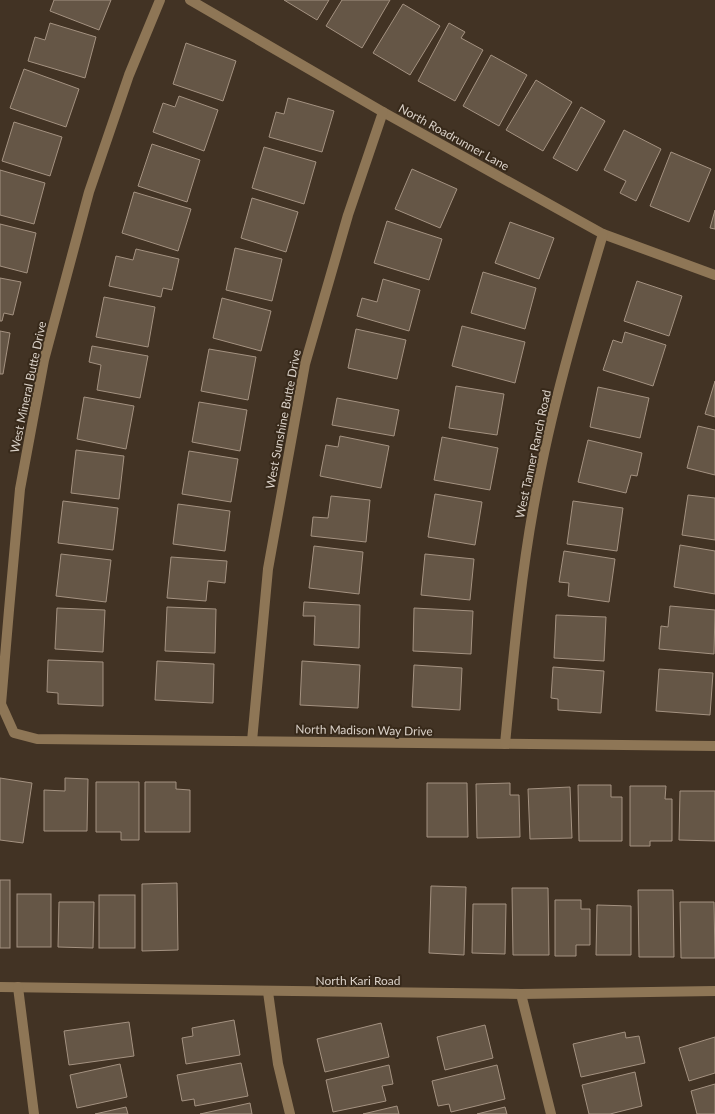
<svg xmlns="http://www.w3.org/2000/svg" width="715" height="1114" viewBox="0 0 715 1114" font-family="Lato,sans-serif">
<style>
.building{fill:#655646;stroke:#a49281}
.lines{fill:none;stroke-linecap:round;stroke-linejoin:round}
.minor{stroke:#8e7656;stroke-width:10}
.labels{text-anchor:middle;dominant-baseline:central;stroke-width:4;stroke-linejoin:round;paint-order:stroke}
.street-label{font-size:12px;fill:#dad1c8;stroke:#37291a}
</style>
<rect width="100%" height="100%" fill="#423324"/>
<g class="building">
<polygon points="54,0 111,0 99,30 50,11"/>
<polygon points="284,0 329,0 317,20"/>
<polygon points="342,0 390,0 362,48 326,26"/>
<polygon points="403,4 440,26 410,75 373,53"/>
<polygon points="50,23 96,37 85,78 28,61 35,37 45,40"/>
<polygon points="449,23 465,32 461,38 483,50 455,101 418,81"/>
<polygon points="186,43 236,61 223,101 173,84"/>
<polygon points="491,55 527,75 499,126 463,106"/>
<polygon points="24,69 79,89 66,127 10,108"/>
<polygon points="536,80 572,102 543,151 506,130"/>
<polygon points="179,96 218,110 204,151 153,132 163,103 175,107"/>
<polygon points="288,98 334,111 322,152 269,137 276,112 284,114"/>
<polygon points="581,107 605,121 577,171 553,158"/>
<polygon points="14,122 62,137 50,176 2,161"/>
<polygon points="624,130 661,149 636,201 620,193 626,181 604,170"/>
<polygon points="152,144 200,160 187,202 138,186"/>
<polygon points="264,147 316,162 304,204 252,188"/>
<polygon points="671,152 711,169 689,222 650,206"/>
<polygon points="412,169 457,189 440,228 395,209"/>
<polygon points="0,170 45,183 34,224 0,215"/>
<polygon points="134,192 191,209 178,251 122,233"/>
<polygon points="252,198 298,212 286,252 241,238"/>
<polygon points="715,210 715,229 710,228"/>
<polygon points="387,221 442,239 429,280 374,263"/>
<polygon points="510,222 554,238 539,279 495,263"/>
<polygon points="0,224 36,233 27,273 0,266"/>
<polygon points="235,248 282,259 272,301 226,290"/>
<polygon points="136,249 179,259 172,290 163,288 161,297 109,286 116,256 133,260"/>
<polygon points="483,272 536,288 525,329 471,313"/>
<polygon points="0,278 21,282 13,315 4,313 2,321 0,321"/>
<polygon points="383,279 420,290 409,331 357,316 362,298 377,302"/>
<polygon points="637,281 682,296 669,336 624,321"/>
<polygon points="104,297 155,307 148,347 96,337"/>
<polygon points="222,298 271,311 261,351 213,338"/>
<polygon points="462,326 525,342 515,383 452,366"/>
<polygon points="356,329 406,340 397,379 348,368"/>
<polygon points="0,331 10,333 3,374 0,374"/>
<polygon points="625,332 666,345 653,386 603,370 613,340 622,343"/>
<polygon points="92,346 148,356 140,398 97,390 101,365 89,362"/>
<polygon points="209,349 256,357 248,400 201,391"/>
<polygon points="715,381 715,417 705,414"/>
<polygon points="456,386 504,394 497,435 449,428"/>
<polygon points="598,387 649,398 640,438 590,427"/>
<polygon points="84,397 134,406 126,449 77,439"/>
<polygon points="337,398 399,410 394,436 332,425"/>
<polygon points="199,402 247,410 240,451 192,442"/>
<polygon points="698,426 715,430 715,475 687,468"/>
<polygon points="340,436 389,446 381,488 320,476 326,445 338,447"/>
<polygon points="442,437 498,448 490,490 434,480"/>
<polygon points="588,440 642,453 637,476 631,475 626,493 578,482"/>
<polygon points="76,450 124,456 119,499 71,493"/>
<polygon points="189,451 238,459 231,502 182,494"/>
<polygon points="435,494 482,502 475,545 428,537"/>
<polygon points="688,495 715,498 715,540 682,535"/>
<polygon points="331,496 370,500 366,542 311,536 313,517 328,518"/>
<polygon points="63,501 118,508 113,550 58,543"/>
<polygon points="573,501 623,508 617,551 567,544"/>
<polygon points="178,504 230,511 225,551 173,544"/>
<polygon points="680,545 715,551 715,594 674,587"/>
<polygon points="314,546 363,552 359,594 309,588"/>
<polygon points="564,551 615,559 609,602 568,596 569,583 559,582"/>
<polygon points="61,554 111,560 106,602 56,596"/>
<polygon points="425,554 474,559 470,600 421,595"/>
<polygon points="171,557 227,561 225,583 208,581 206,601 167,598"/>
<polygon points="304,602 360,605 359,648 314,645 315,616 303,616"/>
<polygon points="670,606 715,610 714,654 659,649 661,626 668,627"/>
<polygon points="167,607 216,609 215,653 165,651"/>
<polygon points="57,608 105,610 103,652 55,649"/>
<polygon points="414,608 473,611 471,654 413,651"/>
<polygon points="556,615 606,617 604,661 554,658"/>
<polygon points="48,660 103,662 103,706 58,704 58,693 47,692"/>
<polygon points="157,661 214,664 213,703 155,700"/>
<polygon points="302,661 360,665 358,708 300,705"/>
<polygon points="414,665 462,668 460,710 412,707"/>
<polygon points="553,667 604,671 601,713 558,710 558,699 551,698"/>
<polygon points="659,669 713,673 710,715 656,711"/>
<polygon points="0,778 32,783 23,843 0,840"/>
<polygon points="65,778 88,779 87,831 44,831 44,790 65,791"/>
<polygon points="96,782 139,782 139,840 121,840 121,832 96,832"/>
<polygon points="145,782 176,782 176,789 190,790 190,832 145,832"/>
<polygon points="427,783 467,783 468,837 427,837"/>
<polygon points="510,783 510,795 519,795 520,837 477,838 476,784"/>
<polygon points="578,785 611,785 611,797 622,797 622,841 579,841"/>
<polygon points="630,786 666,786 665,799 672,799 672,841 650,841 650,846 630,846"/>
<polygon points="570,787 572,838 530,839 528,789"/>
<polygon points="680,791 715,791 715,841 679,840"/>
<rect x="0" y="880" width="10" height="68"/>
<polygon points="177,883 178,950 142,951 142,884"/>
<polygon points="431,886 466,887 464,955 429,953"/>
<polygon points="512,888 548,888 549,955 513,955"/>
<polygon points="638,890 673,890 674,957 639,957"/>
<rect x="17" y="894" width="34" height="53"/>
<rect x="99" y="895" width="36" height="53"/>
<polygon points="555,900 581,900 581,909 590,909 590,945 576,945 576,956 555,956"/>
<polygon points="59,902 94,902 93,948 58,947"/>
<polygon points="680,902 714,902 715,958 681,958"/>
<polygon points="473,904 506,904 505,954 472,953"/>
<polygon points="597,905 631,906 631,955 596,955"/>
<polygon points="234,1020 240,1055 186,1064 182,1038 193,1036 192,1028"/>
<polygon points="129,1022 134,1056 69,1065 64,1031"/>
<polygon points="381,1023 389,1057 325,1072 317,1039"/>
<polygon points="485,1025 493,1058 445,1070 437,1037"/>
<polygon points="625,1032 626,1038 639,1036 645,1063 581,1077 573,1044"/>
<polygon points="715,1037 715,1073 689,1081 679,1048"/>
<polygon points="241,1063 248,1096 195,1106 194,1099 182,1101 177,1075"/>
<polygon points="120,1064 127,1097 77,1108 70,1075"/>
<polygon points="389,1065 393,1084 382,1086 386,1101 333,1112 326,1080"/>
<polygon points="497,1065 505,1099 451,1112 449,1104 438,1106 432,1081"/>
<polygon points="635,1072 642,1106 610,1114 589,1114 582,1085"/>
<polygon points="715,1084 715,1114 697,1114 691,1091"/>
<polygon points="250,1103 252,1114 200,1114"/>
<polygon points="397,1106 399,1114 363,1114"/>
<polygon points="126,1107 128,1114 95,1114"/>
<polygon points="505,1107 507,1114 477,1114"/>
</g>
<g class="lines">
<g class="minor">
<polyline points="160,0 129,75 89,192 44,360 20,489 9,610 1,704 14,733 37,739 715,746"/>
<polyline points="190,0 383,112 603,234 715,275"/>
<polyline points="252,741 268,569 305,364 348,215 383,112"/>
<path d="M 505,744 C 513,662 520,579 535,499 C 551,409 577,321 603,234"/>
<polyline points="0,987 521,994 715,991"/>
<polyline points="18,987 34,1114"/>
<polyline points="268,992 278,1064 290,1114"/>
<polyline points="521,994 551,1114"/>
</g>
</g>
<g class="labels">
<g class="street-label">
<text transform="translate(454 137) rotate(29)">North Roadrunner Lane</text>
<text transform="translate(28 387) rotate(-78)">West Mineral Butte Drive</text>
<text transform="translate(283 419) rotate(-79)">West Sunshine Butte Drive</text>
<text transform="translate(533 454) rotate(-78)">West Tanner Ranch Road</text>
<text transform="translate(364 730) rotate(1)">North Madison Way Drive</text>
<text x="358" y="980">North Kari Road</text>
</g>
</g>
</svg>
